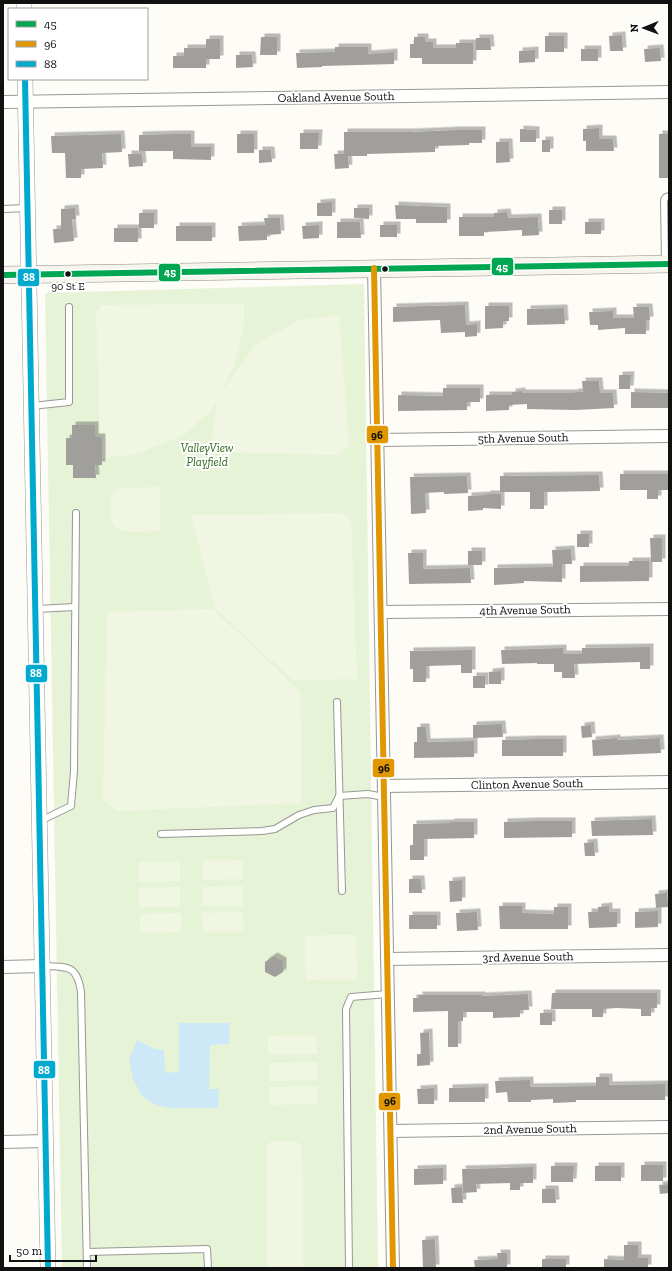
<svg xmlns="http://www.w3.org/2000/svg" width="672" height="1271" viewBox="0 0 672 1271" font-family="'Zilla Slab',serif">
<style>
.green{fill:#e7f3d7}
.pitch{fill:#f0f6e1}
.water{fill:#cde8f7}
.building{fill:#a19f9c;filter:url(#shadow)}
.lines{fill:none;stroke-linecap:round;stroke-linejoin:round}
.service-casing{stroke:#979795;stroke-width:8}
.minor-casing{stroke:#979795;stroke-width:14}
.tertiary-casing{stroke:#979795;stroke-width:16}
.secondary-casing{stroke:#8e8d8b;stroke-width:18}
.service{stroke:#fffffe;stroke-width:6}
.minor{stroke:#fffffe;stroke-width:12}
.tertiary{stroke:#fffffe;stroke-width:15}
.secondary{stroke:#f6f4eb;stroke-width:17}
.bus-1-casing{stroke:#fff;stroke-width:9}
.bus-2-casing{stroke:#fff;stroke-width:9}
.bus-3-casing{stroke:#fff;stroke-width:9}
.bus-1{stroke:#00a651;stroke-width:6}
.bus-2{stroke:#e09702;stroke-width:6}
.bus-3{stroke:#00a9ce;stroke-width:6}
.bus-dot{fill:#111;stroke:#fff;stroke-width:1.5}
.labels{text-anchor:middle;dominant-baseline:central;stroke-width:4;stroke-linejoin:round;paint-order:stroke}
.bus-label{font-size:11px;fill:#111;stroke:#fff}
.street-label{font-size:12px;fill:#111;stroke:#fff}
.park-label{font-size:12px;font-style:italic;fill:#2f6b1f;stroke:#fff}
.line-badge{stroke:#fff;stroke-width:1.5}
.badge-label{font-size:11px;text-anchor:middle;font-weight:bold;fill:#fff}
.pale-badge-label{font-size:11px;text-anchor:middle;font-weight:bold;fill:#111}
</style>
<defs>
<filter id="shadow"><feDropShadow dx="3.5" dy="-3.5" stdDeviation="0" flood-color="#0004"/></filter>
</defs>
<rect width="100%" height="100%" fill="#fdfcf7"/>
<polygon class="green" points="364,284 378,1268 62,1268 45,293"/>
<g class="pitch">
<polygon points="244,304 244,324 234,366 220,394 256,344 300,320 339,315 349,445 339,455 210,452 217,400 212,410 183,436 133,455 101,458 96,313 102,305"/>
<path d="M 160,487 L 160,531 C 148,531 118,536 113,524 C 110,519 111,511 111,506 C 111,497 112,492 120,488 Z"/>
<polygon points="342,513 351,520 357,679 293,680 215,608 191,515"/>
<polygon points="213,609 300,692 302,803 117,811 103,800 107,612"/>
<polygon points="243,860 243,879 202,880 202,861"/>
<polygon points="139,862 180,862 180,881 139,882"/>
<polygon points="243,886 243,906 202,906 202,887"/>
<polygon points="180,887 180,907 139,907 139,888"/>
<polygon points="243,912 244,931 203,932 202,913"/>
<polygon points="181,913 181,932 140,933 140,914"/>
<polygon points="331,935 356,935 357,979 306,980 305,936 331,935 332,974"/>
<polygon points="316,1035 317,1054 268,1054 268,1036"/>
<polygon points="317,1062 318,1080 269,1081 269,1063"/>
<polygon points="318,1086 318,1104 270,1105 269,1087"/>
<polygon points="296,1141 302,1146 303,1268 267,1268 266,1147 270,1142"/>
</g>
<polygon class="water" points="179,1023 230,1023 229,1044 210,1045 209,1089 219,1089 218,1108 169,1108 154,1104 142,1096 133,1079 129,1060 137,1040 155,1049 164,1050 165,1072 179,1073"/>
<g class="building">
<polygon points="622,35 623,51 610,51 609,36"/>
<rect x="545" y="36" width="19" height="16"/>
<polygon points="261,37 277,37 277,55 260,55"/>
<polygon points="414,37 425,37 425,42 433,42 433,48 456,48 456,43 473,43 473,64 422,64 422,58 410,58 410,44 414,44"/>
<polygon points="476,38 490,38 491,50 476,50"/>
<polygon points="206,39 220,39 220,59 206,59 206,68 173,68 173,56 184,56 184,48 206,48"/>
<polygon points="335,47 368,47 368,54 394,52 394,64 322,66 322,67 297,68 296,53 335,52"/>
<polygon points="660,48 661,61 645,62 644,49"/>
<rect x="581" y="49" width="17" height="12"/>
<polygon points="535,50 535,62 519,63 519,51"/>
<polygon points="236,55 252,55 253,67 236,68"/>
<polygon points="599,128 599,139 613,139 614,151 586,151 586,141 583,141 583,129"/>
<polygon points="520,129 536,130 536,142 520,142"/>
<polygon points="457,130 482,130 482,143 469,143 469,145 435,146 435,152 367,154 367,156 348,156 349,168 335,169 334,154 344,154 344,132 412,132"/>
<polygon points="300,133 319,133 318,149 300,149"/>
<polygon points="121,134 122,152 102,153 103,168 81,169 81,178 66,178 65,153 52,153 51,136"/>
<polygon points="173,134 191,134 191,147 211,147 211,160 173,159 173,151 139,151 139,135"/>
<rect x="237" y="134" width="17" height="19"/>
<rect x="659" y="134" width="10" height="44"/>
<rect x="542" y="140" width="8" height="12"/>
<polygon points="496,142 509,142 510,162 496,163"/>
<polygon points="259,150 271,150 272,162 259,163"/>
<polygon points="128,154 142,154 143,166 129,167"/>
<polygon points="332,202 332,216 317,216 317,203"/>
<polygon points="395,205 447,207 447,223 416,223 416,219 396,219"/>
<polygon points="75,208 76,219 72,219 74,241 54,243 53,229 61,229 61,209"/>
<polygon points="354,208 369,208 369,219 354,218"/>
<rect x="549" y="210" width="13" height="14"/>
<polygon points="507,212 508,218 538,217 539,235 522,236 522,230 484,232 484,236 459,236 459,217 494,217 494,213"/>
<rect x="139" y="213" width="15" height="15"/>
<polygon points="264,218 280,218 281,234 267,235 267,240 239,241 238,226 265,225"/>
<polygon points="337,222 360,222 361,238 337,238"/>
<rect x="585" y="222" width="16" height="12"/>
<polygon points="319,225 319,238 303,239 302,226"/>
<rect x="380" y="225" width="17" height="12"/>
<rect x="176" y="226" width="36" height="15"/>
<rect x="114" y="228" width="24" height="14"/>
<polygon points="465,305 466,325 477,324 477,336 465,337 465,332 441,333 440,320 393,322 393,307"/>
<polygon points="485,306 509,306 509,321 503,321 503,328 485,329"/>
<polygon points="633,307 649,307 650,320 646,320 646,334 625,334 625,328 598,330 598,325 590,325 589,312 613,311 613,318 634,318"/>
<polygon points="564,308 565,324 527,325 527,309"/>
<polygon points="619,375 631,375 630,389 619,389"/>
<polygon points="582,381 599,381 600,393 613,393 614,408 575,410 527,409 527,404 509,405 509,410 486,411 486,395 512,395 512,392 522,391 522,393 575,393 575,392 583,392"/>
<polygon points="443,388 480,388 480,402 467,402 467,410 398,411 398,395 443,396"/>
<polygon points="631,392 669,393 669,408 631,408"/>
<polygon points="72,425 95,425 95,437 102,437 102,465 95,465 96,478 73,478 73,465 66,465 66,438 72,438"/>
<polygon points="620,474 669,474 669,490 658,490 658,499 647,499 647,490 620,490"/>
<polygon points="599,475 600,491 544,492 544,509 530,509 530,492 500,492 500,476"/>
<polygon points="467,476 468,493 444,494 444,492 425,493 426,513 411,514 410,477"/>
<polygon points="487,494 501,494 501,509 483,508 483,510 468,511 468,496 487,495"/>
<rect x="577" y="534" width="12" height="13"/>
<polygon points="650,538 662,538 662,562 651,562"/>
<polygon points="571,549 572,564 562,564 562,582 524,581 524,583 494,585 494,568 553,567 552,550"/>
<rect x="468" y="551" width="14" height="14"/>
<polygon points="408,553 423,553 423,569 470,568 471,583 409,584"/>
<polygon points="629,561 649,561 649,581 580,582 580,566 629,566"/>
<polygon points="650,647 650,669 640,669 640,662 574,664 575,678 562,678 562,672 554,672 554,664 537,664 537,663 502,664 501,650 563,648 563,654 582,654 582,648"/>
<polygon points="472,650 472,673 461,673 461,665 426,666 426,682 413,682 413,669 410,669 410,651"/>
<polygon points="501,671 501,684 489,684 489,672"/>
<rect x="473" y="676" width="12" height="12"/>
<polygon points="502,724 503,737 473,738 473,725"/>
<polygon points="591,725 592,737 582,738 581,726"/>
<polygon points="417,727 426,727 427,742 474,741 474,757 414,758 414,742 417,742"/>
<polygon points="617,738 617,740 660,738 661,753 593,756 592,740"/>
<polygon points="538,739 563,739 563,756 502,756 502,740"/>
<polygon points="652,819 653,835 592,836 591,821"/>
<polygon points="535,821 572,821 572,837 504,838 504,822"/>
<polygon points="451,822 474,822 474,838 424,839 424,860 410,860 410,845 413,845 413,824 451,823"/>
<polygon points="594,842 595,856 585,856 584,843"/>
<polygon points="409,879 421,879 422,893 409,893"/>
<polygon points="462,880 462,901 450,902 449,881"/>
<polygon points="667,893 668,907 656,908 655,894"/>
<polygon points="499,906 522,906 522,913 554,914 554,907 568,907 568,929 500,929"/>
<polygon points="609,906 609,912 617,912 617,927 589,928 588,912 598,912 598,907"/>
<polygon points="658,911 658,927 635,928 635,912"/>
<polygon points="477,912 478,930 457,931 456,913"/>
<rect x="409" y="915" width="28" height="14"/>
<polygon points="274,956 283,961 283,972 275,977 265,972 265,962"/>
<polygon points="552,993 657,993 657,1008 651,1008 651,1016 641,1016 641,1009 617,1008 603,1009 603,1017 592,1017 592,1009 551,1009"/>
<polygon points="528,994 529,1010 520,1010 520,1017 493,1018 493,1012 463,1012 463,1021 458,1021 458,1047 448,1047 448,1011 413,1012 413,998 419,998 419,995 482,995 482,996"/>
<rect x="540" y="1013" width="12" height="12"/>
<polygon points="429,1032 430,1065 417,1066 417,1054 421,1054 420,1033"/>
<polygon points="596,1077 609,1077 609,1085 665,1084 665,1100 576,1100 576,1102 553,1103 553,1099 531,1100 531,1102 508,1102 507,1092 496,1093 495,1081 530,1080 530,1087 596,1086"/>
<polygon points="485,1087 485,1102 449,1102 449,1088"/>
<polygon points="434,1088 434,1104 418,1104 417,1089"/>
<rect x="641" y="1165" width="22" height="16"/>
<polygon points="551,1166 574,1166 573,1182 551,1182"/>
<rect x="595" y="1166" width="26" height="15"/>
<polygon points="533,1167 533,1183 520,1183 520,1190 510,1190 510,1183 476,1184 477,1192 463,1193 462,1169"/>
<polygon points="443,1168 443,1184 414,1185 414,1169"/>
<polygon points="669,1184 669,1193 660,1194 659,1185"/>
<polygon points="462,1187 463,1203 452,1203 451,1188"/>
<polygon points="542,1189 555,1189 556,1203 542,1203"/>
<polygon points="435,1239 436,1268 423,1268 422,1240"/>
<polygon points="624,1245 638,1245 638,1258 648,1258 648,1268 604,1268 604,1259 624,1260"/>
<polygon points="497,1253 507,1253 507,1268 475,1268 474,1260 498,1259"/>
<rect x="542" y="1259" width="24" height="9"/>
</g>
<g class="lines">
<g class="service-casing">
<g id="service">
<polyline points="3,209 27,208"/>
<polyline points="665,263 664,200 666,197 669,196"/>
<polyline points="32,406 69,402 69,307"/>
<polyline points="36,609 75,607"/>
<polyline points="337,702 342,891"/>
<polyline points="40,821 71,806 74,771 76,513"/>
<polyline points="161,834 262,831 275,829 299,815 314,810 333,808 339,796 368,794 384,797"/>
<path d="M 43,966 C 67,967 77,964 81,992 L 87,1268"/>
<polyline points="87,1252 207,1249 208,1268"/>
<polyline points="349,1268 346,1009 351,997 388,994"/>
</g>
</g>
<g class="minor-casing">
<g id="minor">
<polyline points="3,102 669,92"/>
<polyline points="374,268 393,1268"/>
<polyline points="377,440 669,436"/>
<polyline points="381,612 669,609"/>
<polyline points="384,786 669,782"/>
<polyline points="387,959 669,955"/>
<polyline points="3,967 43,966"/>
<polyline points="391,1131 669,1127"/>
<polyline points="3,1142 46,1141"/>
</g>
</g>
<g class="tertiary-casing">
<g id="tertiary">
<polyline points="24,3 24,9"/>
<polyline points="25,79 48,1268"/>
</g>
</g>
<g class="secondary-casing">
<polyline id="secondary" points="3,275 669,264"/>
</g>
<use href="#service" class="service"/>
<use href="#minor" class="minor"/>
<use href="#tertiary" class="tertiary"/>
<use href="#secondary" class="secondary"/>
<g class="bus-1-casing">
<polyline id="bus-1" points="3,275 669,264"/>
</g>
<g class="bus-2-casing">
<polyline id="bus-2" points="374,268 393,1268"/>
</g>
<g class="bus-3-casing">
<polyline id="bus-3" points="25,79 48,1268"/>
</g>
<use href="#bus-1" class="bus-1"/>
<use href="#bus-2" class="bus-2"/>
<use href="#bus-3" class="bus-3"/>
</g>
<g class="bus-dot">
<circle cx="385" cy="269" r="3.5"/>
<circle cx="68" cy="274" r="3.5"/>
</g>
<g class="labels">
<g class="bus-label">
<text x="68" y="286">90 St E</text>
</g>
<g class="street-label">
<text transform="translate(336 97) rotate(-1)">Oakland Avenue South</text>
<text transform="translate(523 438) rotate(-1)">5th Avenue South</text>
<text transform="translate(525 610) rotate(-1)">4th Avenue South</text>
<text transform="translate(527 784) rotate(-1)">Clinton Avenue South</text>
<text transform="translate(528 957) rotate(-1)">3rd Avenue South</text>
<text transform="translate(530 1129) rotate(-1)">2nd Avenue South</text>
</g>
<g class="park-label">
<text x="207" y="448">ValleyView<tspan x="207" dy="14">Playfield</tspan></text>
</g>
</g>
<g class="line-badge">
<rect x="491" y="257" width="23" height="19" rx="4" fill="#00a651"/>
<rect x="158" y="263" width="23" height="19" rx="4" fill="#00a651"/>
<rect x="17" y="268" width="23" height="19" rx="4" fill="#00a9ce"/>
<rect x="366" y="425" width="23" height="19" rx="4" fill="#e09702"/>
<rect x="25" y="664" width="23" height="19" rx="4" fill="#00a9ce"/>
<rect x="372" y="758" width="23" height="20" rx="4" fill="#e09702"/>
<rect x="33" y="1060" width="23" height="19" rx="4" fill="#00a9ce"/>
<rect x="378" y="1092" width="23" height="19" rx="4" fill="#e09702"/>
</g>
<g class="badge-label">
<text x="502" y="271">45</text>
<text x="170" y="276">45</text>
<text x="29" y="281">88</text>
<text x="36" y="677">88</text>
<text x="44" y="1074">88</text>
</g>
<g class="pale-badge-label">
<text x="377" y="439">96</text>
<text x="384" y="772">96</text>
<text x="390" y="1105">96</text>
</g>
<rect width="672" height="1271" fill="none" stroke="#111111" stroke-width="8"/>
<rect x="8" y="8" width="140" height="72" fill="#ffffff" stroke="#a0a0a0"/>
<rect x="16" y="21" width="20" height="6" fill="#00a651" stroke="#a0a0a0"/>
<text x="44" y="28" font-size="12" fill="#111111">45</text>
<rect x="16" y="41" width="20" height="6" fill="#e09702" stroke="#a0a0a0"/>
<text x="44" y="48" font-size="12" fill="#111111">96</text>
<rect x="16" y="61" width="20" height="6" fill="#00a9ce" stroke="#a0a0a0"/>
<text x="44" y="68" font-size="12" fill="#111111">88</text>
<g transform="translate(644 28) rotate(269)" stroke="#ffffff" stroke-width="3" paint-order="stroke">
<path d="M0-3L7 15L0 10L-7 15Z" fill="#111111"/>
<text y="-6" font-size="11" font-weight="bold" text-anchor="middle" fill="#111111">N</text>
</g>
<path d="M10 1255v6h86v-6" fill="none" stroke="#111111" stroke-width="2"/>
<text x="16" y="1255" font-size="12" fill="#111111" stroke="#ffffff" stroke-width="3" paint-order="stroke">50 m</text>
</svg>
